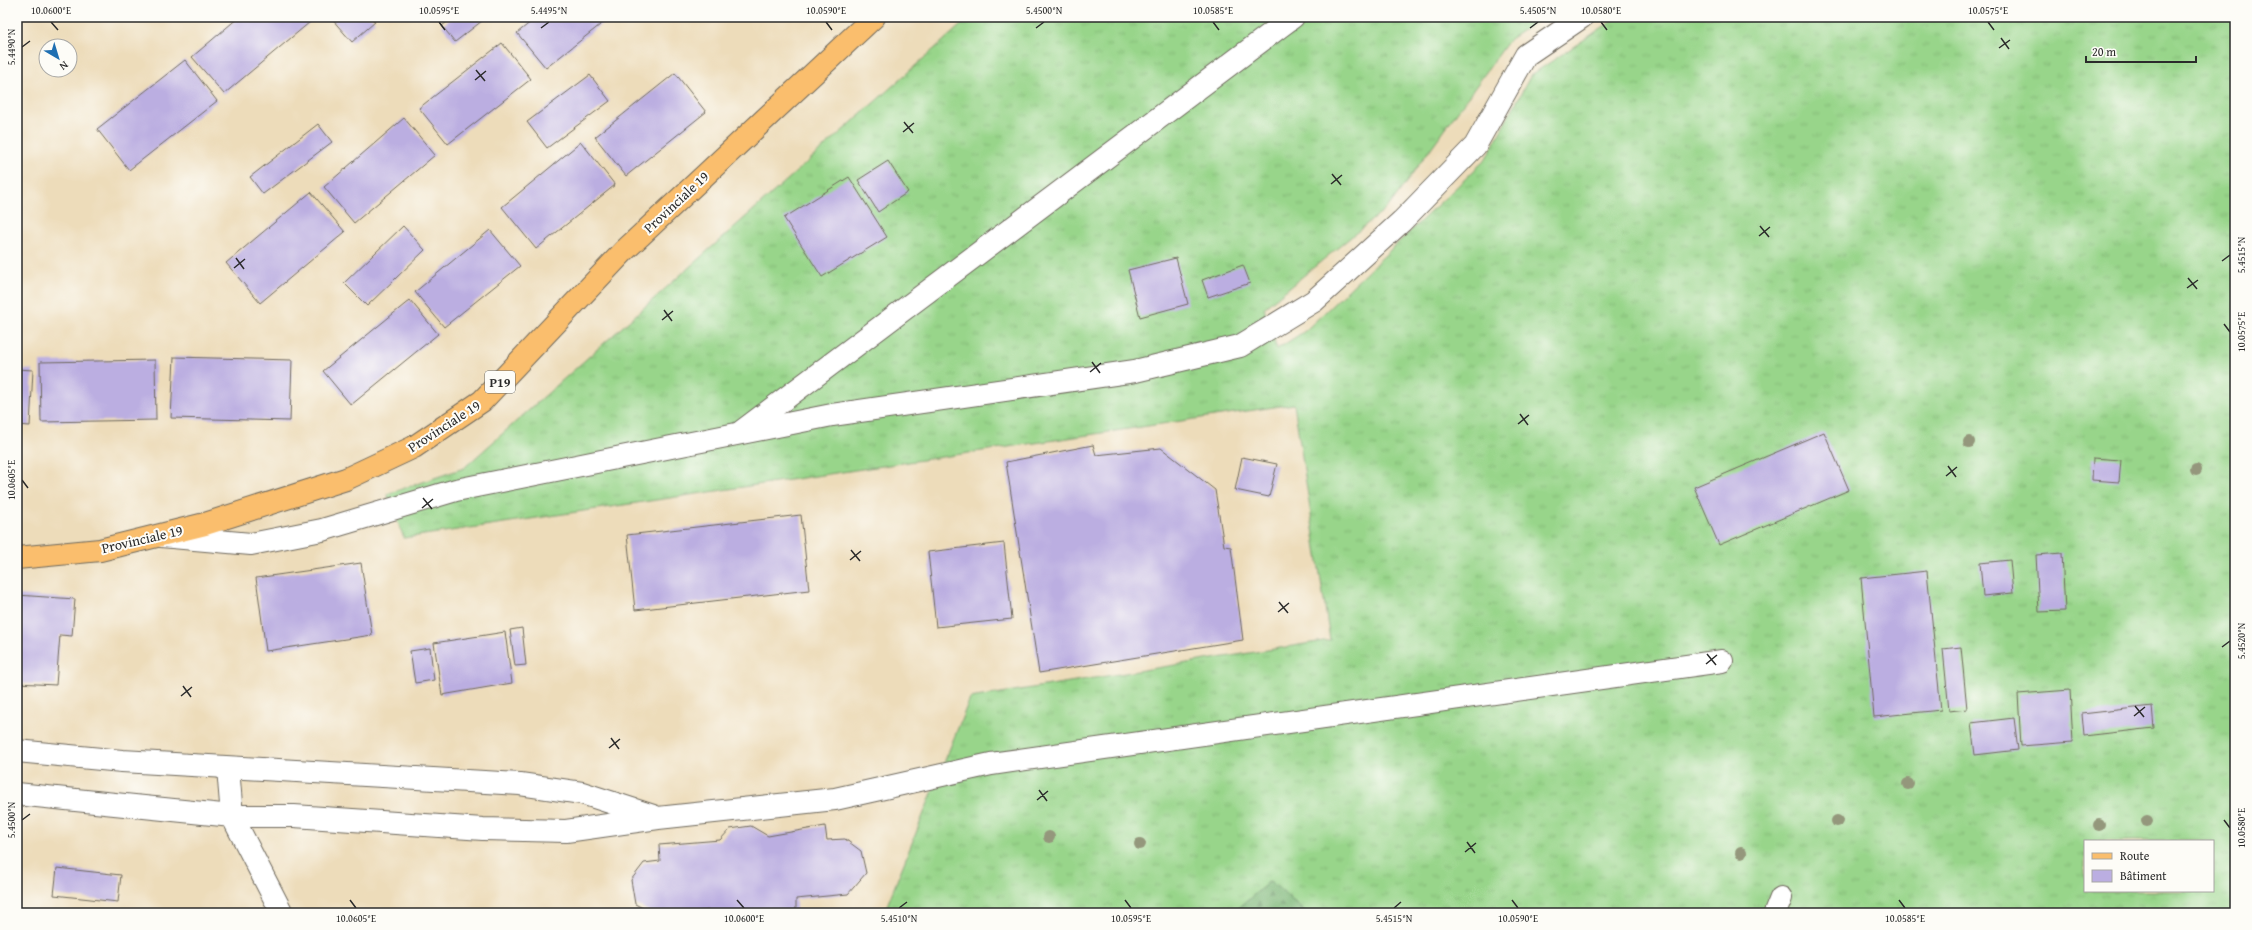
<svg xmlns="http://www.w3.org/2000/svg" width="2252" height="930" viewBox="0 0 2252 930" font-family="'Gentium Book Plus',serif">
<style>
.grass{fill:url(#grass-tufts);stroke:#62805a;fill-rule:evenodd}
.forest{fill:url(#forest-firs);stroke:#527050}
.building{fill:#bbaee1}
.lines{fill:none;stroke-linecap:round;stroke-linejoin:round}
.minor-casing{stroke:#6f695d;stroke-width:24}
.primary-casing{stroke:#6f695d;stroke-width:24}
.minor{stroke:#fff;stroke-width:22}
.primary{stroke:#fabe6d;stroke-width:22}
.tree{fill:#94977b}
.ticks{fill:none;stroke:#2b2b2b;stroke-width:1.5}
.labels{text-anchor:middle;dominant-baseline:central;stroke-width:4;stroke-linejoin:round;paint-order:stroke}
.shield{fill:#fdfcf7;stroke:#6a6a68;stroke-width:1}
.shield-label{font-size:13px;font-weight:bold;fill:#2b2b2b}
.street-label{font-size:14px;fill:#2b2b2b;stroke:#fdfcf7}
.neatline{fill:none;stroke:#2b2b2b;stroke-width:1.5}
.ticks-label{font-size:10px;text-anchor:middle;fill:#2b2b2b}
</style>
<defs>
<pattern id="grass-tufts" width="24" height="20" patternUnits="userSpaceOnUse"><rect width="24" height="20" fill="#98d58a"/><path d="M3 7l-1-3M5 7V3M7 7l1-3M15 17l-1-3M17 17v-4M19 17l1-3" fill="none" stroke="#83b777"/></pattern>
<pattern id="forest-firs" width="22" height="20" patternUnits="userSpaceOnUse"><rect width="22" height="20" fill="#7ab676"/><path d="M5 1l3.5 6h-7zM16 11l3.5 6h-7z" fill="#649461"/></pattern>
</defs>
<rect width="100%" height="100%" fill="#fdfcf7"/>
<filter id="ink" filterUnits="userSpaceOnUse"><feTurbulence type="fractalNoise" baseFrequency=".025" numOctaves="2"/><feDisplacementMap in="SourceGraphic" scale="8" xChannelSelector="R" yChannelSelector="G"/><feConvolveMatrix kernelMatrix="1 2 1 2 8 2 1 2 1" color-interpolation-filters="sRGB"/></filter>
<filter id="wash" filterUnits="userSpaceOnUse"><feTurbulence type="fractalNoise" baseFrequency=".012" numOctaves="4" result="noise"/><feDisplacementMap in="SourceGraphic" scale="16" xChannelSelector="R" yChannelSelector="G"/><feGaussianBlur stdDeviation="0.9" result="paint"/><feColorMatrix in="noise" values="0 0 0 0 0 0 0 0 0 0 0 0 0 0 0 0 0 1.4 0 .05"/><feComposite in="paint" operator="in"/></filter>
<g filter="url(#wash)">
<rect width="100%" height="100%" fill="#eddcba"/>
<path class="grass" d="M 970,17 L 1543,17 L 1510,39 L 1389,206 L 1264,308 L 1277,349 L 1305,331 L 1485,160 L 1531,75 L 1618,17 L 2235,17 L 2235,913 L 1307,913 L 1270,881 L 1233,913 L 884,913 L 970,698 L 1330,640 L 1294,404 L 404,538 L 387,494 L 464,468 ZM 2085,841 L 2213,841 L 2213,891 L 2085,891 Z"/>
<polygon class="forest" points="1270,881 1307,913 1233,913"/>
<g id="blocks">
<g class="building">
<polygon points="239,17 306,17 310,22 224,94 192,57"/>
<polygon points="330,17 371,17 375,22 352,42"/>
<polygon points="453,17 487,17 455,42 442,26"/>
<polygon points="537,17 610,17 546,68 517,33"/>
<polygon points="502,43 531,79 448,144 419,108"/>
<polygon points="185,60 217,101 129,170 97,129"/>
<polygon points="675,73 706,112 626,176 595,137"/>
<polygon points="590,75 610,101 547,148 527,122"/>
<polygon points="404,118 435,155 354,223 324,187"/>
<polygon points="318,124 332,142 263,194 250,177"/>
<polygon points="581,142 615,185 536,249 502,207"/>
<polygon points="888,161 908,192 878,212 858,180"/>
<polygon points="849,177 887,237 822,277 784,218"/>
<polygon points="311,192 345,232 260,303 226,263"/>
<polygon points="403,226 425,250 367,306 344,283"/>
<polygon points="490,230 520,266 444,327 415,292"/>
<polygon points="1176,258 1188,304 1140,317 1128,270"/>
<polygon points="1243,265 1250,283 1208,297 1202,280"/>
<polygon points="410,300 438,334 351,405 323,371"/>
<polygon points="174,357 292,360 290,421 171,418"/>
<polygon points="155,360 156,420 41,422 40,362"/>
<polygon points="17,369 33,370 30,426 17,425"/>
<polygon points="1824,432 1849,490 1719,545 1694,487"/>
<polygon points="1093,445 1096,455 1161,448 1215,490 1224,546 1231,547 1243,640 1039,673 1006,462"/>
<polygon points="1242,457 1277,464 1269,497 1235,490"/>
<polygon points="2093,458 2121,460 2119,482 2092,480"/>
<polygon points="801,515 809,590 635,610 627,535"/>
<polygon points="1004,543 1012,619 936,627 928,552"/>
<polygon points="2062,553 2065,611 2039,612 2036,555"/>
<polygon points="2010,560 2013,593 1983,596 1980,563"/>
<polygon points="361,563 372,635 266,651 256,578"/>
<polygon points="1927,571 1941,710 1874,717 1861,578"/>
<polygon points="17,595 75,599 72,636 60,635 56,685 17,683"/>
<polygon points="522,628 526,665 515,666 510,630"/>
<polygon points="505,632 512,683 442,695 434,643"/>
<polygon points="1961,647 1967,709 1949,711 1943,649"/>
<polygon points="430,648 434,680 415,683 410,651"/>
<polygon points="2070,690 2073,742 2021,746 2018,694"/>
<polygon points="2152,706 2154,728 2084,736 2082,714"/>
<polygon points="2014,718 2018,750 1975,755 1971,723"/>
<polygon points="751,826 768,836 825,826 827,840 845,839 861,851 866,873 848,894 796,899 796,913 709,913 709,910 688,913 652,913 635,904 631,880 644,863 660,861 659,845 720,840 730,829"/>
<polygon points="57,868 121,875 118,902 54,895"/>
</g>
</g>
</g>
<g filter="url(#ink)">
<use href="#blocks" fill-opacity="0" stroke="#6f695d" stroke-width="1"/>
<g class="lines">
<g class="minor-casing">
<g id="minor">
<polyline points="742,431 1293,17"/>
<polyline points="161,536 251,544 322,530 456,490 832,415 1135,371 1240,346 1314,301 1402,221 1475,146 1526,55 1582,17"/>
<polyline points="17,751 122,761 520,784 582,793 653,816"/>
<polyline points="228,768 232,816 282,913"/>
<polyline points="17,794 232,816 294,816 483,829 566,831 658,818 835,799 991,764 1722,661"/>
<polyline points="1775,913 1781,898"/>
</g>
</g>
<g class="primary-casing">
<polyline id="primary" points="17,558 100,550 205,524 346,479 414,447 482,401 624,251 874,17"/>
</g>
<use href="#minor" class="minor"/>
<use href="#primary" class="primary"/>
</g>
<g class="tree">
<circle cx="1969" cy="442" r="6"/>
<circle cx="2196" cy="470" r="6"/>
<circle cx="1908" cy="784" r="6"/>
<circle cx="1837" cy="821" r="6"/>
<circle cx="2147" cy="821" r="6"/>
<circle cx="2099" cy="825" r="6"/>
<circle cx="1049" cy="837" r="6"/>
<circle cx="1140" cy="844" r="6"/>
<circle cx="1741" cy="853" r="6"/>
</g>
</g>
<path class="ticks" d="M 51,22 L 58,30M 439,22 L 445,30M 826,22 L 832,30M 1213,22 L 1219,30M 1601,22 L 1607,30M 1988,22 L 1994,30M 541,28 L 549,22M 1036,28 L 1044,22M 1530,28 L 1538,22M 2001,38 L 2009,49M 22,47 L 30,41M 1999,48 L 2010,40M 476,70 L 485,81M 475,80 L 486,71M 904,122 L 913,133M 903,132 L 914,123M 1332,174 L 1341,185M 1331,184 L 1342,175M 1760,226 L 1769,237M 1759,236 L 1770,227M 236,258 L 244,269M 2222,261 L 2230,255M 234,268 L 245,259M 2188,278 L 2197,289M 2187,288 L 2198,280M 664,310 L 672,321M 662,320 L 673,311M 2224,324 L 2230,332M 1092,362 L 1100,373M 1090,372 L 1101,363M 1520,414 L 1528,425M 1518,424 L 1529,415M 1948,466 L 1956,477M 1946,476 L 1957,467M 22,480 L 28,488M 423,498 L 432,509M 422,508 L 433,499M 851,550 L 860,561M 850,560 L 861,551M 1279,602 L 1288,613M 1278,612 L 1289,603M 2222,647 L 2230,641M 1707,654 L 1716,665M 1706,664 L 1717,655M 183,686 L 191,697M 181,696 L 192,687M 2135,706 L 2144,717M 2134,716 L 2145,707M 611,738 L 619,749M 609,748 L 620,739M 1039,790 L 1047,801M 1037,800 L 1048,791M 22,820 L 30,814M 2224,820 L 2230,828M 1467,842 L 1475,853M 1465,852 L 1476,843M 350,900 L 356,908M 737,900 L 744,908M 1125,900 L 1131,908M 1512,900 L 1518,908M 1899,900 L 1905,908M 899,908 L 907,902M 1394,908 L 1401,902"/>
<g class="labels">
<rect class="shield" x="485" y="371" width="30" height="22" rx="3"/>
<g class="shield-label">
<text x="500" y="382">P19</text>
</g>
<g class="street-label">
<text transform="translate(676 202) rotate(-43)">Provinciale 19</text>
<text transform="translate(444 426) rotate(-33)">Provinciale 19</text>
<text transform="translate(142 539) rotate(-13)">Provinciale 19</text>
</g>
</g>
<rect width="2252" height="930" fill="none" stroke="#fdfcf7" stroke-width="44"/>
<rect x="2084" y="840" width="130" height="52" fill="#fdfcf7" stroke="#a9a8a5"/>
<rect x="2092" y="853" width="20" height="6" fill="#fabe6d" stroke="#a9a8a5"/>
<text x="2120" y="860" font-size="12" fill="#2b2b2b">Route</text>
<rect x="2092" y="870" width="20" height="12" fill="#bbaee1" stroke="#a9a8a5"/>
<text x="2120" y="880" font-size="12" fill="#2b2b2b">Bâtiment</text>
<g transform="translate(58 58) rotate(142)"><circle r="19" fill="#fdfcf7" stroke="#a9a8a5"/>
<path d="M0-3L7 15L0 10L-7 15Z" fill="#1f6fb2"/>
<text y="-6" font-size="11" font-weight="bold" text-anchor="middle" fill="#2b2b2b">N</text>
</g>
<path d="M2086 56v6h110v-6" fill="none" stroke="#2b2b2b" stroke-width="2"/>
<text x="2092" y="56" font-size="12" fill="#2b2b2b" stroke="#fdfcf7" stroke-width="3" paint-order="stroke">20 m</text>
<rect x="22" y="22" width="2208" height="886" class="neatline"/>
<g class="ticks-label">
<text x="51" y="14">10.0600°E</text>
<text x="439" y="14">10.0595°E</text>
<text x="549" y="14">5.4495°N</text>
<text x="826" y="14">10.0590°E</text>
<text x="1044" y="14">5.4500°N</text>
<text x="1213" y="14">10.0585°E</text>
<text x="1538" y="14">5.4505°N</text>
<text x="1601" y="14">10.0580°E</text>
<text x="1988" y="14">10.0575°E</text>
<text transform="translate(11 47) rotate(-90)" y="4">5.4490°N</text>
<text transform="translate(2241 255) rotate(-90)" y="4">5.4515°N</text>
<text transform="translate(2241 332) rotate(-90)" y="4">10.0575°E</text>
<text transform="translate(11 480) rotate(-90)" y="4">10.0605°E</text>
<text transform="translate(2241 641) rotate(-90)" y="4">5.4520°N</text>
<text transform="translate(11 820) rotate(-90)" y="4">5.4500°N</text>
<text transform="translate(2241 828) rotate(-90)" y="4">10.0580°E</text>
<text x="356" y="922">10.0605°E</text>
<text x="744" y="922">10.0600°E</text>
<text x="899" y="922">5.4510°N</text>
<text x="1131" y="922">10.0595°E</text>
<text x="1394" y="922">5.4515°N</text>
<text x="1518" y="922">10.0590°E</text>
<text x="1905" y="922">10.0585°E</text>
</g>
</svg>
